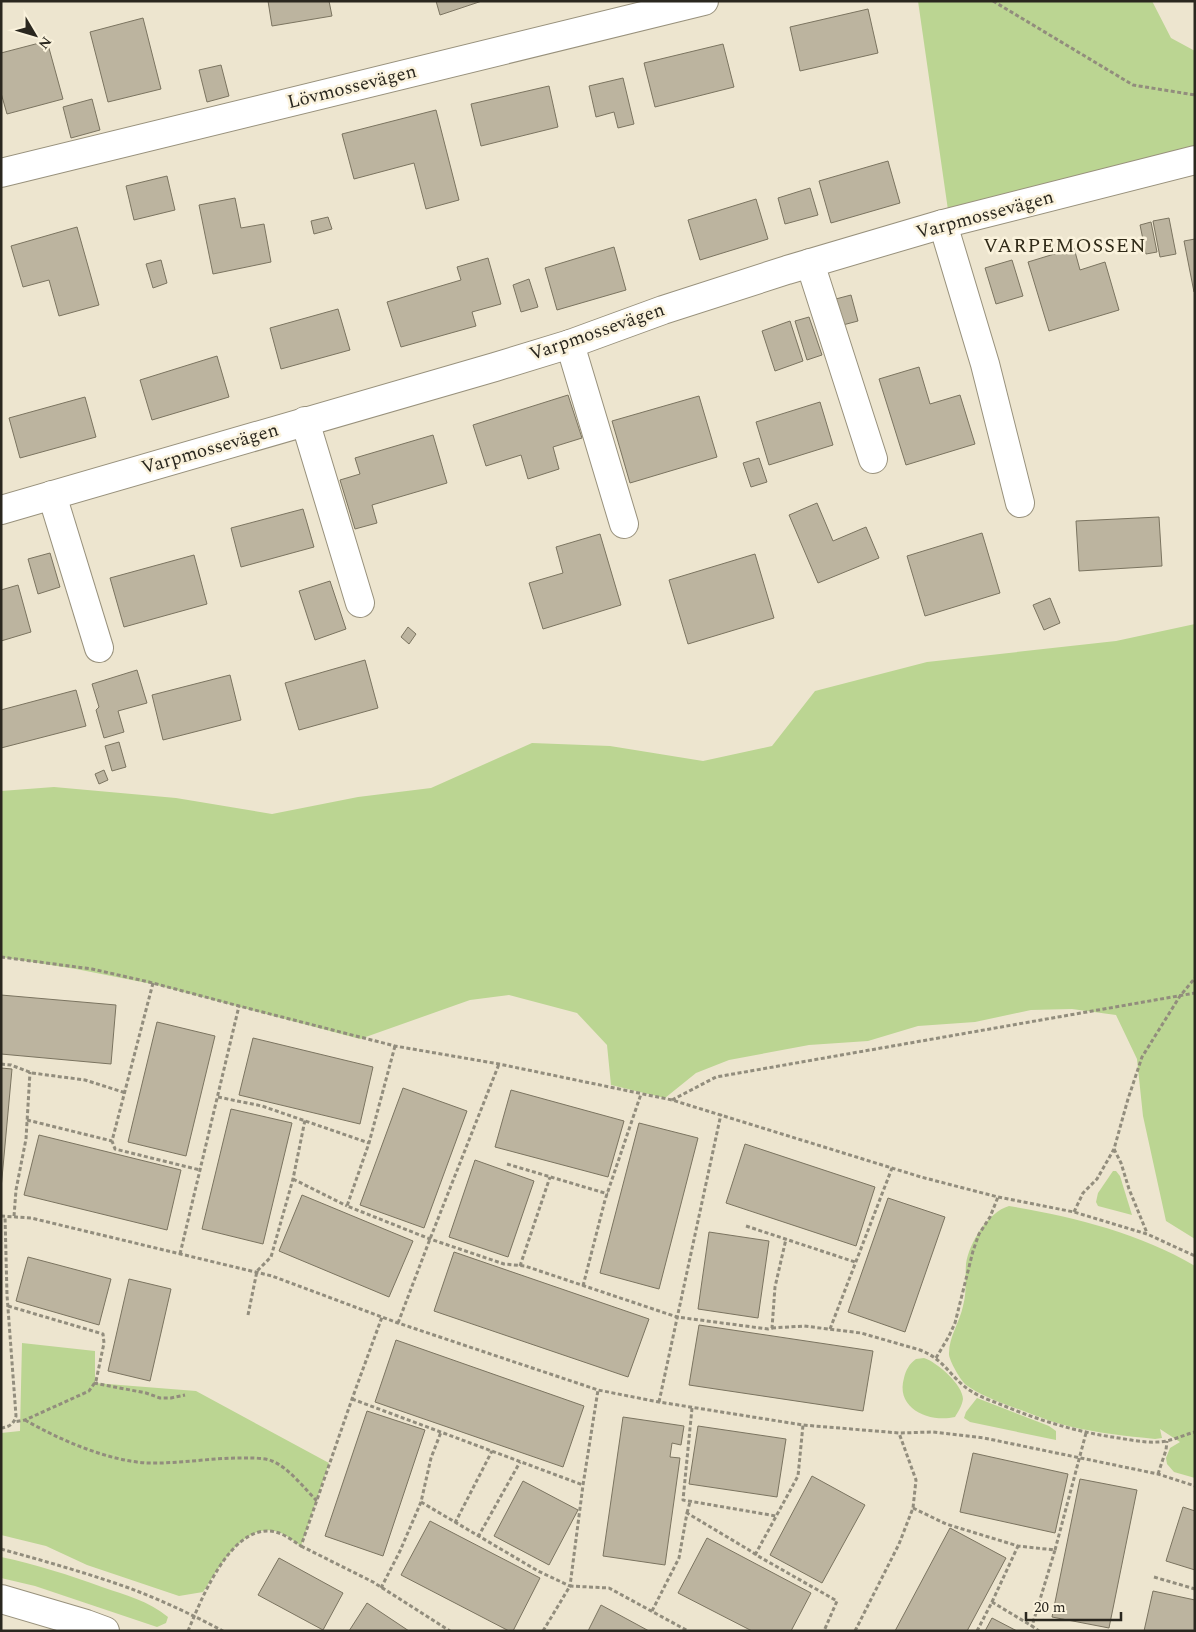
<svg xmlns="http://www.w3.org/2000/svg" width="1196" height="1632" viewBox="0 0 1196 1632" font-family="Spectral,serif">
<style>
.green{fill:#bbd592}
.building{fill:#bcb49f;stroke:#7b7460}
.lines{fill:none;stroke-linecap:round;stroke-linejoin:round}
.minor-casing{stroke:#98917c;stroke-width:30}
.path{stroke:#928d7d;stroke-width:3;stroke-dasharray:4 2.5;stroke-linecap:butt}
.minor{stroke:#fff;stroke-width:28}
.labels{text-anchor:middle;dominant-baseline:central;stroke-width:5;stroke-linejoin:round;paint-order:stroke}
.street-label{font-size:19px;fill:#2a271f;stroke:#faf2dc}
.neighbourhood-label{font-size:20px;letter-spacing:1px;fill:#302a18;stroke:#faf2dc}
</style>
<rect width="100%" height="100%" fill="#ede5cf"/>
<g class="green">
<polygon points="918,1 1152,1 1171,38 1195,51 1195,154 949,217"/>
<polygon points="1195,624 1195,1239 1166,1221 1143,1116 1137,1059 1116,1015 1072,1009 1031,1010 975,1022 918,1026 868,1041 809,1045 729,1060 696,1073 665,1098 611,1085 607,1045 577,1013 509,995 470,1000 360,1039 157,985 76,969 1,957 1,791 54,787 176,798 272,814 358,797 431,788 532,743 610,746 703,761 772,746 815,691 927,662 1116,641"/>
<polygon points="1113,1171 1116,1171 1120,1176 1132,1215 1098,1206 1096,1202 1098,1193"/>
<path d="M 1009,1206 C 1071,1216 1140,1233 1195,1266 L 1195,1478 L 1174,1472 L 1167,1464 L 1166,1458 L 1170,1448 L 1180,1442 L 1160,1429 L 1162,1438 L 1155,1439 C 1126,1436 1097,1433 1068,1426 C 1050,1422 1032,1414 1015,1408 C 1001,1403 978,1394 966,1385 C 961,1381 948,1359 949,1353 C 949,1337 960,1321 963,1306 C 967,1292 965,1278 966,1264 C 969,1243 988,1212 1009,1206 Z"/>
<path d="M 22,1343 L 95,1351 L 95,1383 L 196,1391 L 329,1463 L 301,1546 C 295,1542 288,1536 281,1533 C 245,1518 219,1568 203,1592 L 179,1596 L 87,1565 L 46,1546 L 1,1535 L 1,1433 L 20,1431 Z"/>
<path d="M 924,1358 C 937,1362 963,1385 963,1399 C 962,1406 958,1412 955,1417 C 930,1423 895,1409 904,1378 C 906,1370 909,1364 916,1359 Z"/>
<polygon points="977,1398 1049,1426 1056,1431 1056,1440 970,1422 964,1418 966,1412"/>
<path d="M 1,1557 C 35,1564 69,1575 102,1587 C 125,1595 149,1601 168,1617 L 166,1623 L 157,1627 L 35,1586 L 1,1578 Z"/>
</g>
<g class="building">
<polygon points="268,1 329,1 332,16 272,26"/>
<polygon points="436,1 482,1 440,15"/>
<polygon points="868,9 878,53 800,71 790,27"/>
<polygon points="143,18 161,89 108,102 90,32"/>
<polygon points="47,41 63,99 7,114 1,93 1,53"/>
<polygon points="723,44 734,87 655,107 644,63"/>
<polygon points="221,65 229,96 207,102 199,70"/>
<polygon points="623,78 634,124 618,128 614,112 596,117 589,86"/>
<polygon points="549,86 558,127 481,146 471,104"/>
<polygon points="92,99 100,130 71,138 63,107"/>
<polygon points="436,110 459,200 426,209 414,163 354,179 342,134"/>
<polygon points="888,161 900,203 831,223 819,181"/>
<polygon points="167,176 175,210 134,220 126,186"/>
<polygon points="810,188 818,215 785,224 778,198"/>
<polygon points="235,198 241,228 264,224 271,262 213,274 199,205"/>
<polygon points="756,199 768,239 700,260 688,220"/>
<polygon points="328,217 332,229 314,234 311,221"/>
<polygon points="1169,218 1176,254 1160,257 1153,221"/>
<polygon points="1151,222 1157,252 1146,254 1140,225"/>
<polygon points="77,227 99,305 59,316 49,280 23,287 11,246"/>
<polygon points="1195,239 1195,292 1194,292 1184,241"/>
<polygon points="614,247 626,290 557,310 545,268"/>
<polygon points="1074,248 1080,270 1105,262 1119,310 1049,331 1028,262"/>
<polygon points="488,258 501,304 472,312 476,326 401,347 387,302 461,280 457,267"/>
<polygon points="161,260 167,283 153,288 146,264"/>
<polygon points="1012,260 1023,296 996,304 985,268"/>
<polygon points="529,279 538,307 521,312 513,285"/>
<polygon points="851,295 858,321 839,326 832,300"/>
<polygon points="338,309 350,350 281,369 270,328"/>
<polygon points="809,317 822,355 807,360 795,321"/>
<polygon points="790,321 803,361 775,371 762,331"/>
<polygon points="217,356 229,397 152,420 140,380"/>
<polygon points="919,367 930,404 960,395 975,444 906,465 879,379"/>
<polygon points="568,395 582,438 553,447 559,469 528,479 521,455 486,466 473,425"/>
<polygon points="699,396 717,457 630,483 612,421"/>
<polygon points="85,397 96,437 20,458 9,418"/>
<polygon points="820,402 833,445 769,465 756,422"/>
<polygon points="433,435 447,483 372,505 377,523 355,529 340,480 360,474 355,458"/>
<polygon points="759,458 767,482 751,487 743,463"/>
<polygon points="817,503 833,541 866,527 879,558 818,583 789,515"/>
<polygon points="303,509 314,547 241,567 231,528"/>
<polygon points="1159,517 1162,566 1079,571 1076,521"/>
<polygon points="982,533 1000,593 925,616 907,556"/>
<polygon points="600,534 621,605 543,629 529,583 563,573 556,547"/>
<polygon points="50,553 60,587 38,594 28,559"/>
<polygon points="755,554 774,618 688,644 669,580"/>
<polygon points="194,555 207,604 124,627 110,578"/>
<polygon points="330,581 346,629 315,640 299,591"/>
<polygon points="18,585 31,632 1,641 1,590"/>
<polygon points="1050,598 1060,623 1044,630 1033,605"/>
<polygon points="408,627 416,634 409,644 401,637"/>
<polygon points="365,660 378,708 299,730 285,683"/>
<polygon points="137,670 147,703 118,711 124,732 104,738 96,710 99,707 92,684"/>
<polygon points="230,675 241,720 163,740 152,695"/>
<polygon points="76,690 86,726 1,748 1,710"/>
<polygon points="119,742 126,767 112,771 105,746"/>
<polygon points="104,770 108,780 99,784 95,774"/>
<polygon points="1,995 116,1005 111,1064 1,1054"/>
<polygon points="157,1022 215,1036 186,1156 128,1142"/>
<polygon points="253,1038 373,1067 360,1124 239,1095"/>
<polygon points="1,1068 12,1069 1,1189"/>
<polygon points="403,1088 467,1111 424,1228 360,1205"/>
<polygon points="511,1090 624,1121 608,1177 495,1147"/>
<polygon points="231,1109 292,1123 263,1244 202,1229"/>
<polygon points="639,1123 698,1138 659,1289 600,1273"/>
<polygon points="39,1135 181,1170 167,1230 24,1195"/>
<polygon points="745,1144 875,1187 856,1246 726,1203"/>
<polygon points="475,1160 534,1181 508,1257 449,1237"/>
<polygon points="302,1195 413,1241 389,1297 279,1251"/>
<polygon points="888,1198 945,1217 905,1332 848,1312"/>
<polygon points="709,1232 769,1241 758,1318 698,1309"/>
<polygon points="454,1252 649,1319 628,1377 434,1311"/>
<polygon points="28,1257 111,1279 99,1325 16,1301"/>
<polygon points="129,1279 171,1289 150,1381 108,1371"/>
<polygon points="699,1325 873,1351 863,1411 689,1385"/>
<polygon points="396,1340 584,1406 563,1467 375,1402"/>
<polygon points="367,1411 425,1430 383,1556 325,1536"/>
<polygon points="623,1417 684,1426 681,1445 672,1443 670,1457 680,1458 665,1565 603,1556"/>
<polygon points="698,1426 786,1439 777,1497 689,1484"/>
<polygon points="973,1453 1068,1474 1055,1533 960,1512"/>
<polygon points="812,1476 865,1505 822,1583 770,1555"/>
<polygon points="1080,1479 1137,1490 1109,1628 1052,1617"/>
<polygon points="523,1481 578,1510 549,1565 494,1536"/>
<polygon points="1183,1507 1195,1511 1195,1570 1166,1561"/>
<polygon points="430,1521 540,1578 513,1631 509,1631 401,1575"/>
<polygon points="950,1528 1006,1558 967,1631 895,1631"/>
<polygon points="707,1538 811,1593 791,1631 752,1631 678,1593"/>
<polygon points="279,1558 343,1593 323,1630 258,1595"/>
<polygon points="1153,1591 1195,1600 1195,1631 1144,1631"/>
<polygon points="367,1603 409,1631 349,1631"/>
<polygon points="601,1605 649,1631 588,1631"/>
<polygon points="992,1618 1017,1631 985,1631"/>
</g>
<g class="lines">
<g class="minor-casing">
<g id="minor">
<polyline points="1,173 704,1"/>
<polyline points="943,224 985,364 1020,503"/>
<polyline points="810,263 873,459"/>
<polyline points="570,344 624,524"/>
<polyline points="305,421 360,603"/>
<polyline points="52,495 99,648"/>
<polyline points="1,510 495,367 570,344 663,310 787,270 943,224 1195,160"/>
<polyline points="1,1599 86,1624 105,1631"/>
</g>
</g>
<g class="path">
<polyline points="993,1 1133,85 1195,95"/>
<polyline points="1,957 92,969 149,982 239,1006 395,1046 499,1064 672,1100 921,1177 998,1197 1074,1212 1147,1234 1195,1256"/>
<polyline points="153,983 112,1141 115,1149 200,1170"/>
<polyline points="395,1046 369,1143 347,1206 430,1239 504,1264 525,1266 677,1317 768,1329 772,1328 775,1287 786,1239"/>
<polyline points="1,1064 11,1065 32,1073 85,1080 126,1093"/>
<polyline points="218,1097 262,1106 369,1143"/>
<polyline points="672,1100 716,1077 1195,993"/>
<polyline points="27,1120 112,1141"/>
<polyline points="1114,1149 1121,1163 1129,1189 1147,1233"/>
<polyline points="507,1164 608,1194"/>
<polyline points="293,1179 347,1206"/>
<polyline points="1074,1212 1083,1193 1097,1179 1114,1149 1128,1099 1142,1057 1180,996 1195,978"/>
<polyline points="1,1216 31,1218 272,1276 398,1323 598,1390 659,1402 803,1425 899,1433 933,1432 984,1438 1158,1474 1195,1486"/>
<polyline points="14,1216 16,1190 26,1139 30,1072"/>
<polyline points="746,1226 855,1262"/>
<polyline points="180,1254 239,1006"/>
<polyline points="520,1266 550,1177"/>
<polyline points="583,1286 605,1200 641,1094"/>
<polyline points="8,1306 103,1334 104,1343 96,1381 89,1391 25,1420 14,1422"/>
<polyline points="248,1315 257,1271 271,1257 293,1179 305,1120"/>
<polyline points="398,1323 430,1239 499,1064"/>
<path d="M 772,1328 L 804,1326 L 861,1333 L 920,1350 C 946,1360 950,1378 971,1391 C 980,1397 992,1401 1002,1405 C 1038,1420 1074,1431 1112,1437 C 1127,1439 1143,1443 1158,1442 C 1170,1442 1183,1435 1195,1432"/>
<polyline points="830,1329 892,1168"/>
<polyline points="936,1358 949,1336 955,1323 973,1251 979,1234 990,1217 998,1197"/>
<polyline points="94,1383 146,1393 160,1398 171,1398 185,1395"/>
<polyline points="352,1399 583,1485"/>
<polyline points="659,1402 721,1114"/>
<polyline points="692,1408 683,1500 776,1516"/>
<path d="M 25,1420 C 60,1440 106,1460 146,1463 C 181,1464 215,1457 249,1458 C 256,1458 265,1458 272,1461 C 288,1467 305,1489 317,1501"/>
<path d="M 1,1428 C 9,1427 14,1424 16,1416 L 7,1295 L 5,1216"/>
<polyline points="1158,1474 1166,1450 1167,1441"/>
<polyline points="421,1502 538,1571 570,1586 583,1485 598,1390"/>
<polyline points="913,1508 946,1524 1018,1546 1055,1550 1032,1626 1039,1631"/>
<polyline points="687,1513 690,1502"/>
<polyline points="455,1523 492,1451"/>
<polyline points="478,1537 520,1462"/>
<polyline points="301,1546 373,1582 450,1631"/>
<path d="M 1,1549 C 44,1561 87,1573 129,1588 C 161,1600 193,1615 223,1631"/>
<polyline points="1055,1550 1086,1433"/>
<polyline points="755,1555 798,1476 803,1425"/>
<polyline points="1154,1577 1195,1589"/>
<polyline points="381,1588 400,1551 421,1502 431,1458 441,1432"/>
<polyline points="992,1602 1018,1546"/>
<polyline points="652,1611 679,1558 687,1513 749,1550 758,1556 837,1601 824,1631"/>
<path d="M 188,1631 C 201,1600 229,1528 270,1531 C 282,1532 292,1540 301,1546 L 352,1399 L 382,1317"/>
<polyline points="543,1631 570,1586 609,1588 688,1631"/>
<polyline points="855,1631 899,1544 913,1508 916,1480 899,1433"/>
<polyline points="977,1631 992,1602 1032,1626"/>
</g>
<use href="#minor" class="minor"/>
</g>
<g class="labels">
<g class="street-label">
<text transform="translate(352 87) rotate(-14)">Lövmossevägen</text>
<text transform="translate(985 215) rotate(-15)">Varpmossevägen</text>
<text transform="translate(597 332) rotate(-19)">Varpmossevägen</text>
<text transform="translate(210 449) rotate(-16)">Varpmossevägen</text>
</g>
<g class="neighbourhood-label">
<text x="1065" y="246">VARPEMOSSEN</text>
</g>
</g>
<rect width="1196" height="1632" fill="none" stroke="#2a271f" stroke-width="5"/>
<g transform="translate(35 35) rotate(128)" stroke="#faf2dc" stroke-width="4" paint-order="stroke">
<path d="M0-4L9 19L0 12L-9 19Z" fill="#2a271f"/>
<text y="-8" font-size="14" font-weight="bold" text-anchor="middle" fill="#2a271f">N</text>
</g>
<path d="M1026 1612v8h95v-8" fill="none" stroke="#2a271f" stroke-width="2.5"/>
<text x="1034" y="1612" font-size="15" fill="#2a271f" stroke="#faf2dc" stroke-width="4" paint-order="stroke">20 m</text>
</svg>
